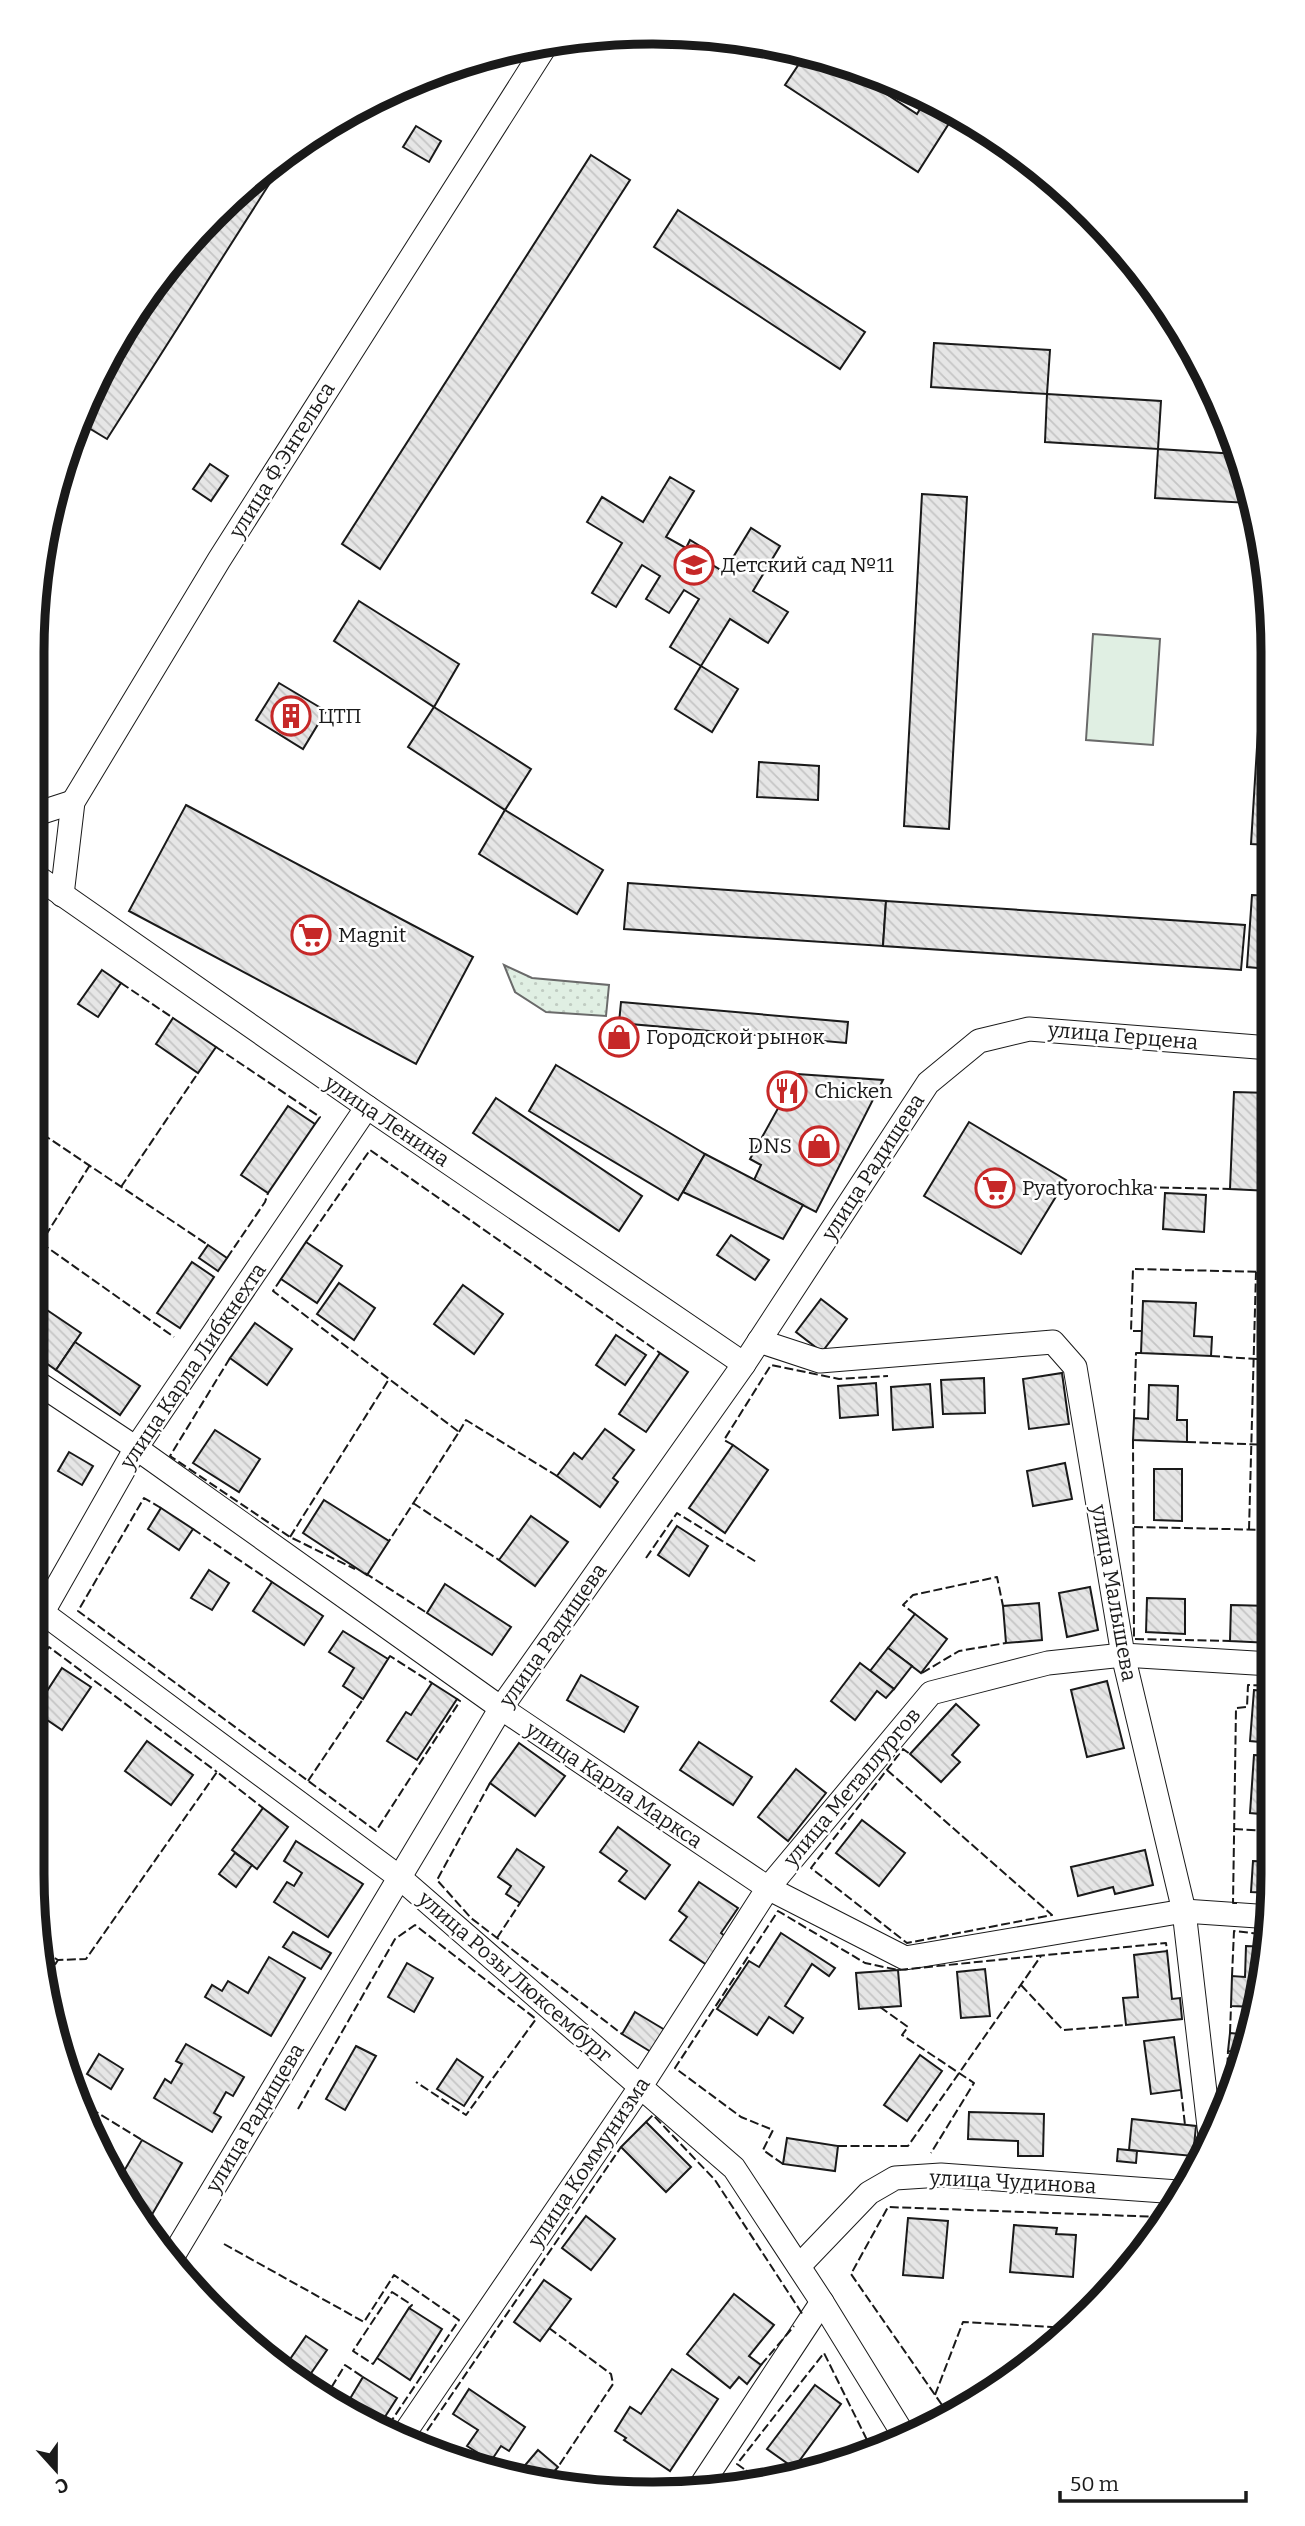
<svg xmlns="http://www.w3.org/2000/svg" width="1305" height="2526" font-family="Bitter,serif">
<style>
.grass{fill:url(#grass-dots);stroke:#6a6a6a;stroke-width:2}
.pitch{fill:#e0efe3;stroke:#6a6a6a;stroke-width:2}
.building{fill:url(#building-back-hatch);stroke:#1a1a1a;stroke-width:2}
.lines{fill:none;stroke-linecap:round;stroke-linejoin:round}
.street-casing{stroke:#1a1a1a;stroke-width:25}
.street{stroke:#fff;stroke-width:23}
.fence{stroke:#1a1a1a;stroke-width:2;stroke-dasharray:9 3.5;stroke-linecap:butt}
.labels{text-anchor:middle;stroke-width:5;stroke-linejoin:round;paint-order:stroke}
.street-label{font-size:21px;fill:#1a1a1a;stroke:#fff}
.poi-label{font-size:21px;fill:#1a1a1a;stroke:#fff;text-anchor:start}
.rim{fill:none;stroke:#1a1a1a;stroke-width:9}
</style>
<defs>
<pattern id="grass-dots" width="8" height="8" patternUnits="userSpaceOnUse" patternTransform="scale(1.75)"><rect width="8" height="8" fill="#e0efe3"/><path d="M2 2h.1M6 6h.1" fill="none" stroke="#c0ccc2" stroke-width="1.8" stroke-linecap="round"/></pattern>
<pattern id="building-back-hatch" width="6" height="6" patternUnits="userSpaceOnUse" patternTransform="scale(1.75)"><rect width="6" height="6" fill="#e6e6e6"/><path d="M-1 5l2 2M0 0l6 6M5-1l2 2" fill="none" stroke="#c5c5c5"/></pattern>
</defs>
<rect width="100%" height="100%" fill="#fff"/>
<polygon class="grass" points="504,965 532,978 609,985 606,1016 546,1012 515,992"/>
<polygon class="pitch" points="1093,634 1160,639 1153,745 1086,740"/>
<g class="building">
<polygon points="807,52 855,69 853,72 917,114 928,96 955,114 918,172 785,85"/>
<polygon points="416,126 441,141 429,162 403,147"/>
<polygon points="289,153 107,439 79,422 96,377 160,274 243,185"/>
<polygon points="591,155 630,180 380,569 342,544"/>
<polygon points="678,210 865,332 840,369 654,247"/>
<polygon points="934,343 1050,350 1047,394 931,387"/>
<polygon points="1047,394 1161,401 1158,449 1045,442"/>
<polygon points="1158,449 1237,454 1250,503 1155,498"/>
<polygon points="210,464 228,476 211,501 193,489"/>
<polygon points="670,477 694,491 666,537 686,548 690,540 708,551 703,559 724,572 751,528 780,546 753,591 788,612 768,643 730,619 701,666 670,647 699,599 684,590 669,613 646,599 660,576 642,565 616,607 592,593 622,543 587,522 602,497 643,522"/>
<polygon points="922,494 967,497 949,829 904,826"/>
<polygon points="1268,570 1268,571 1269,845 1251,844"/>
<polygon points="359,601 459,664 434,707 334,641"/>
<polygon points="701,666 738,689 712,732 675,709"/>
<polygon points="279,683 326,711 303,749 256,720"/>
<polygon points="434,707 531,769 505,810 408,747"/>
<polygon points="759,762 819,766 818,800 757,797"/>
<polygon points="186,805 473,957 416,1064 129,911"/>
<polygon points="505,810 603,870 577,914 479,854"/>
<polygon points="628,883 886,901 883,946 624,929"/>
<polygon points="1252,895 1269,896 1269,969 1247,967"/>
<polygon points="886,901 1245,925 1241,970 883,946"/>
<polygon points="102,970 121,983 98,1017 78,1004"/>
<polygon points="621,1002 848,1022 846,1043 619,1023"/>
<polygon points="173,1018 216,1047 198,1073 156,1044"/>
<polygon points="556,1065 705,1154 678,1200 529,1111"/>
<polygon points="797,1074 883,1080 816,1212 754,1180 761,1165 750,1159"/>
<polygon points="1234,1092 1270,1093 1270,1191 1230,1189"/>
<polygon points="496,1098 642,1196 619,1231 473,1133"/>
<polygon points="288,1106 315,1124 268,1193 241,1175"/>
<polygon points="969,1122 1066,1180 1021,1254 924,1196"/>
<polygon points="705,1154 803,1205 783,1239 683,1192"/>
<polygon points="1165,1193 1206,1195 1204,1232 1163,1229"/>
<polygon points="731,1235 769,1260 755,1280 717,1255"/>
<polygon points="306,1242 342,1266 317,1303 281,1279"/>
<polygon points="208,1245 227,1258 218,1271 199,1258"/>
<polygon points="192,1262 214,1277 180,1328 157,1313"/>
<polygon points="339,1283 375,1308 354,1340 317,1314"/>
<polygon points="463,1285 503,1314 474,1354 434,1324"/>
<polygon points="821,1299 847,1319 822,1352 796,1332"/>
<polygon points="1143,1301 1196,1303 1194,1336 1212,1337 1211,1356 1141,1353"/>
<polygon points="41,1306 81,1333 56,1370 32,1353 32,1319"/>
<polygon points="255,1323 292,1349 267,1385 230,1358"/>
<polygon points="616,1335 646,1355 625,1385 596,1365"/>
<polygon points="75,1342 140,1386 120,1415 56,1370"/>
<polygon points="660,1353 688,1372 646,1432 619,1414"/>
<polygon points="1062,1373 1069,1424 1029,1429 1023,1379"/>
<polygon points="984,1378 985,1413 943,1414 941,1380"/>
<polygon points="876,1383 878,1415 840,1418 838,1386"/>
<polygon points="930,1384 933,1427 893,1430 891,1387"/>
<polygon points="1149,1385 1178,1386 1177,1420 1187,1420 1187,1442 1133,1440 1134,1418 1148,1419"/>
<polygon points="32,1412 43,1419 32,1437"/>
<polygon points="605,1429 634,1450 613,1478 618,1482 600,1507 557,1476 574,1453 582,1459"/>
<polygon points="215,1430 260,1459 239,1492 193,1463"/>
<polygon points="733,1445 768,1470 725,1533 689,1508"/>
<polygon points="69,1452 93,1466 82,1485 58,1471"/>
<polygon points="1065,1463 1072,1499 1033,1506 1027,1471"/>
<polygon points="1154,1469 1182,1469 1182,1521 1154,1520"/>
<polygon points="324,1500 389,1541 367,1575 303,1533"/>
<polygon points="161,1508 193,1529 179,1550 148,1529"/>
<polygon points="531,1516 568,1542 535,1586 499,1560"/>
<polygon points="677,1526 708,1546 689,1576 658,1555"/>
<polygon points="209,1570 229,1583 212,1610 191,1598"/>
<polygon points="272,1582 323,1616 304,1645 253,1611"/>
<polygon points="445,1584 511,1627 492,1655 427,1613"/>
<polygon points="1090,1587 1098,1630 1067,1637 1059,1593"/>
<polygon points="1147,1598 1185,1599 1185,1634 1146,1632"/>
<polygon points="1039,1603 1042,1640 1006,1643 1003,1606"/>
<polygon points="1231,1605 1271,1606 1271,1643 1230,1641"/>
<polygon points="915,1614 947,1639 921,1673 888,1648"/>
<polygon points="343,1631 388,1659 363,1699 343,1686 354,1668 329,1652"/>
<polygon points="888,1648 912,1666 894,1689 870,1671"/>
<polygon points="860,1663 894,1689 886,1698 877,1691 855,1720 831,1701"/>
<polygon points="62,1668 91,1687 62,1730 34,1711"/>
<polygon points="581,1675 638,1707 624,1732 567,1700"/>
<polygon points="1107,1681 1124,1748 1087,1757 1071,1690"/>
<polygon points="432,1683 457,1699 417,1760 387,1741 406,1712 411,1715"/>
<polygon points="1254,1690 1272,1692 1272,1743 1250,1741"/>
<polygon points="956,1704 979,1725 952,1755 960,1762 941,1782 910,1754"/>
<polygon points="147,1741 193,1775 171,1805 125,1771"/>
<polygon points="699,1742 752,1777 733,1805 680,1770"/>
<polygon points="519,1743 565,1776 535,1816 490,1783"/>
<polygon points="1254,1755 1272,1756 1272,1815 1250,1813"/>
<polygon points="796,1769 826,1793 788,1841 758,1817"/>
<polygon points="263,1808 288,1827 257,1869 232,1850"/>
<polygon points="862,1820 905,1853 879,1886 836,1853"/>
<polygon points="618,1827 670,1865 645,1899 619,1881 627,1871 600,1852"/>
<polygon points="296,1841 363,1884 328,1937 274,1902 287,1882 294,1886 302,1873 284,1861"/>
<polygon points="517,1849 544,1867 520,1903 506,1894 511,1886 498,1877"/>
<polygon points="1145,1850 1153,1885 1115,1894 1113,1887 1078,1896 1071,1867"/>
<polygon points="235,1853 252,1865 236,1887 219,1874"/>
<polygon points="1253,1861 1272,1862 1272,1893 1251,1892"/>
<polygon points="699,1882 738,1908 721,1933 726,1937 707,1965 670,1940 687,1917 679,1911"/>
<polygon points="293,1932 331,1953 321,1969 283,1947"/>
<polygon points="781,1933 835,1968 829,1976 812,1964 785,2006 803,2018 793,2033 769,2017 757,2035 717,2009 749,1961 759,1967"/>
<polygon points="1246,1946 1267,1947 1257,2007 1231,2006 1232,1976 1245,1977"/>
<polygon points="1167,1951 1172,1999 1180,1998 1182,2019 1126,2025 1123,1998 1138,1997 1134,1955"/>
<polygon points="269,1957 305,1978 271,2036 205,1997 212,1985 222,1991 228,1981 248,1993"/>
<polygon points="407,1963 433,1978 414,2012 388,1997"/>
<polygon points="985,1969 990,2016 961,2018 957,1972"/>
<polygon points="898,1970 901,2006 859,2009 856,1973"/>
<polygon points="635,2012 665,2030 651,2052 622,2034"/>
<polygon points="1230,2033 1252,2035 1245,2053 1228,2051"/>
<polygon points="1174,2037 1181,2090 1151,2094 1144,2041"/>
<polygon points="186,2044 244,2077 233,2096 226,2092 214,2113 221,2117 212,2132 154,2098 165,2079 171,2083 182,2064 176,2061"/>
<polygon points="356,2046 376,2056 345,2110 326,2099"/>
<polygon points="99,2054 123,2069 111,2089 87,2074"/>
<polygon points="920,2055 942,2071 907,2121 884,2105"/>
<polygon points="457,2059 483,2077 464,2106 437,2089"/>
<polygon points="969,2112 1044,2114 1043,2156 1018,2156 1018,2141 968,2139"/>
<polygon points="1132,2119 1196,2126 1193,2156 1129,2150"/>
<polygon points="646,2122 691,2167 666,2192 621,2147"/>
<polygon points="787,2138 838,2146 835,2171 783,2164"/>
<polygon points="142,2140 182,2163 150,2218 139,2212 120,2178"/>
<polygon points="1118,2149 1137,2151 1136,2163 1117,2161"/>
<polygon points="586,2216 615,2239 591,2270 562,2248"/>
<polygon points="908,2218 948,2221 943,2278 903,2275"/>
<polygon points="1014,2225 1057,2228 1056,2234 1076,2235 1073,2277 1010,2272"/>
<polygon points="544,2280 571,2299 540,2341 514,2322"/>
<polygon points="734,2294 774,2325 749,2356 761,2365 747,2384 739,2377 730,2388 687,2354"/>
<polygon points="409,2308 442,2329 410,2380 377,2358"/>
<polygon points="306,2336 327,2350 307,2379 286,2365"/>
<polygon points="672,2369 718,2399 670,2471 624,2440 626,2438 615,2431 630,2407 641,2414"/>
<polygon points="363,2377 397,2398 381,2423 345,2407"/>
<polygon points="815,2385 841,2404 794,2468 767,2449"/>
<polygon points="469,2389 525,2427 509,2451 501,2446 491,2461 467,2446 478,2430 453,2414"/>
<polygon points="538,2450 558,2467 545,2482 515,2477"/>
<polygon points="747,2471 761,2481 735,2489"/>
</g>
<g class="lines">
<g class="street-casing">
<g id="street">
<polyline points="33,815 73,802"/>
<polyline points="33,874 367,1107 744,1364"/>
<polyline points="62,895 73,802 219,560 548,42"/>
<polyline points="759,1341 820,1361 1053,1342 1075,1367 1123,1655 1184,1911 1211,2144"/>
<polyline points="32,1379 136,1448 501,1708 768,1888 905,1958 1184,1911 1272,1917"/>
<polyline points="32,1607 43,1613 399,1877 734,2168 822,2302 905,2437"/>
<polyline points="32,1631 136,1448 367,1107"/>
<polyline points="170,2261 501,1708 744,1364 928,1083 979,1041 1029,1029 1270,1048"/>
<polyline points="799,2266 869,2193 895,2178 941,2175 1178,2192"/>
<polyline points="404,2434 641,2086 768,1888 931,1693 1048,1663 1123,1655 1271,1664"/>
<polyline points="698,2490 822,2302"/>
</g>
</g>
<use href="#street" class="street"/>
<g class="fence">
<polyline points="121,983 173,1018"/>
<polyline points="216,1047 320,1117 315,1124"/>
<polyline points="32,1127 208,1245"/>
<polyline points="121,1187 198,1073"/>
<polyline points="1135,1187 1230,1189"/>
<polyline points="306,1242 370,1150 660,1353"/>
<polyline points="41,1243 174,1337"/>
<polyline points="32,1257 90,1165"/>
<polyline points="227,1258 265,1202 268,1193"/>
<polyline points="281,1279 273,1291 459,1432 389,1541"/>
<polyline points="1142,1331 1131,1331 1133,1269 1270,1272"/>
<polyline points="1211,1356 1271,1360"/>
<polyline points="230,1358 170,1456 290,1537 355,1569"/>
<polyline points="1134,1418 1136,1353 1141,1353"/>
<polyline points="459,1432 466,1420 557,1476"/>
<polyline points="1133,1440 1134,1639 1230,1641"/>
<polyline points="1187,1442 1271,1445"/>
<polyline points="733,1445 724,1440 771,1365 839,1379 888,1376"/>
<polyline points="413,1503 499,1560"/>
<polyline points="161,1508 144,1498 78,1611 376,1831 460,1701 457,1699"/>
<polyline points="1134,1527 1271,1530"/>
<polyline points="193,1529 272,1582"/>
<polyline points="1249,1530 1256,1272"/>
<polyline points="290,1537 389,1379"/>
<polyline points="646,1558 677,1513 758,1563"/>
<polyline points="365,1573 427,1613"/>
<polyline points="915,1614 903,1605 913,1595 997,1577 1003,1606"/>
<polyline points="388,1659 390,1656 432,1683"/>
<polyline points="32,1673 49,1647 217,1772"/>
<polyline points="922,1673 959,1651 1006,1643"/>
<polyline points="887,1770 1052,1915 907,1943 811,1868 903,1749 910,1754"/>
<polyline points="308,1781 363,1699"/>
<polyline points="490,1783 437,1880 471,1918 622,2034"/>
<polyline points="1234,1829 1272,1831"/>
<polyline points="1237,1903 1233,1903 1236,1708 1247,1707 1248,1685 1272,1686"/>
<polyline points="497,1938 520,1903"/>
<polyline points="44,1952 58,1960 86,1959 217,1772 263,1808"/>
<polyline points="48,1975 58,1960"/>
<polyline points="1232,1976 1234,1931 1269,1935"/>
<polyline points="1021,1985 1063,2030 1126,2025"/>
<polyline points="880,2007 908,2027 902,2035 974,2083 931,2153"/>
<polyline points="1230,2033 1231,2006"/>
<polyline points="1181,2090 1185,2125"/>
<polyline points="80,2102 142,2140"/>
<polyline points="1226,2104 1228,2051"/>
<polyline points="298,2109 395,1939 415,1925 536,2019 466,2115 416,2082"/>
<polyline points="646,2122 653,2115 715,2180 803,2315"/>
<polyline points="838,2146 908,2146 1041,1956"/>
<polyline points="783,2164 763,2150 773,2130 741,2117 675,2068 778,1911 865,1963 898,1970 1166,1943 1167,1951"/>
<polyline points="224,2244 364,2322 394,2275 459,2320 388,2426"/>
<polyline points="1084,2318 1083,2304 1098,2303"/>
<polyline points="549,2328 611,2374 613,2384 558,2467"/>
<polyline points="377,2358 373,2364 353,2351 392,2292 412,2305 409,2308"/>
<polyline points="761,2365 794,2326"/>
<polyline points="935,2395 963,2322 1070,2328"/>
<polyline points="325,2398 345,2365 363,2377"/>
<polyline points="949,2415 851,2274 888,2207 1160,2217"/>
<polyline points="420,2441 621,2147"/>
<polyline points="729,2489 744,2469 737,2464 824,2353 871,2448"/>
</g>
</g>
<defs>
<g id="school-ring" transform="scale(2.0125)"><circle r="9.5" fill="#fff" stroke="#c62828" stroke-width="1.5"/><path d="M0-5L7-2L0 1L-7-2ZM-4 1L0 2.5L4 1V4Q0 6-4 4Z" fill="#c62828"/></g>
<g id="building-ring" transform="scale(2.0125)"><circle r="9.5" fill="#fff" stroke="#c62828" stroke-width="1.5"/><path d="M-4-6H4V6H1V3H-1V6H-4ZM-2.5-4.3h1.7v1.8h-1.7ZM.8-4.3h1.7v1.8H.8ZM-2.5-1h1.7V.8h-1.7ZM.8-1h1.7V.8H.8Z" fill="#c62828"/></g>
<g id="supermarket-ring" transform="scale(2.0125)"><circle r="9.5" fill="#fff" stroke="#c62828" stroke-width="1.5"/><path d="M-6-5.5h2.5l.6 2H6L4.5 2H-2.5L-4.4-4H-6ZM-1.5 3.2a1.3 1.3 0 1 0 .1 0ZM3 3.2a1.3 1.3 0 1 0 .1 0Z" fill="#c62828"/></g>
<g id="shop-ring" transform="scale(2.0125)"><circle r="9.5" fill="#fff" stroke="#c62828" stroke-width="1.5"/><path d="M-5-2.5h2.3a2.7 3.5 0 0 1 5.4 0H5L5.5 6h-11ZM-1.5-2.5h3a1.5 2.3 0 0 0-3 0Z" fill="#c62828"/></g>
<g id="restaurant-ring" transform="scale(2.0125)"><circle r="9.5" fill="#fff" stroke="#c62828" stroke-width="1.5"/><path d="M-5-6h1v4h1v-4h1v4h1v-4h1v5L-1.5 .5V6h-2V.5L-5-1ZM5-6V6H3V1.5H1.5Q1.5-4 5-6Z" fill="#c62828"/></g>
</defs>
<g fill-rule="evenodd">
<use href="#school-ring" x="694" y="565"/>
<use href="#building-ring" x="291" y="716"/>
<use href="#supermarket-ring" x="311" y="935"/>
<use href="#shop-ring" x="619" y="1037"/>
<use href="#restaurant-ring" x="787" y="1091"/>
<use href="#shop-ring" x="819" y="1146"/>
<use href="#supermarket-ring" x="995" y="1188"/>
</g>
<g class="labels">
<g class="street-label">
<text transform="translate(282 460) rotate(-58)" y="7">улица Ф.Энгельса</text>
<text transform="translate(1123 1036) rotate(5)" y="7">улица Герцена</text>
<text transform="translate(387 1121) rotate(34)" y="7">улица Ленина</text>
<text transform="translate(873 1167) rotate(-57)" y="7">улица Радищева</text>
<text transform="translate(193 1366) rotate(-56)" y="7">улица Карла Либкнехта</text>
<text transform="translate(1114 1593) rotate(80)" y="7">улица Малышева</text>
<text transform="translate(553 1635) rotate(-55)" y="7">улица Радищева</text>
<text transform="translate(614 1785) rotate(34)" y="7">улица Карла Маркса</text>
<text transform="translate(852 1787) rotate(-50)" y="7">улица Металлургов</text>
<text transform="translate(515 1977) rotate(41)" y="7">улица Розы Люксембург</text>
<text transform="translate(255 2118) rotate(-59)" y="7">улица Радищева</text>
<text transform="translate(589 2162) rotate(-56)" y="7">улица Коммунизма</text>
<text transform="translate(1013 2182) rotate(3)" y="7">улица Чудинова</text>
</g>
<g class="poi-label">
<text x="721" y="572">Детский сад №11</text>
<text x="318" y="723">ЦТП</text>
<text x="338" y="942">Magnit</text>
<text x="646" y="1044">Городской рынок</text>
<text x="814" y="1098">Chicken</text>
<text x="792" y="1153" text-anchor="end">DNS</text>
<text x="1022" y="1195">Pyatyorochka</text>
</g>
</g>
<path d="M0 0H1305V2526H0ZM652 44H653A608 608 0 0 1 1261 652V1874A608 608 0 0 1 653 2482H652A608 608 0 0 1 44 1874V652A608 608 0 0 1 652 44Z" fill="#fff" fill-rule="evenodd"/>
<path class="rim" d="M652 44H653A608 608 0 0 1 1261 652V1874A608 608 0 0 1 653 2482H652A608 608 0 0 1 44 1874V652A608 608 0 0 1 652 44Z"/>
<g transform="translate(56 2470) rotate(159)" stroke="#ffffff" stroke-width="5" paint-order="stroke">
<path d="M0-5L12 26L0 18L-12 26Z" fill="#1a1a1a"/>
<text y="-10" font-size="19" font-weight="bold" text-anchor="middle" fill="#1a1a1a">С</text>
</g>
<path d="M1060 2491v10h186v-10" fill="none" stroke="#1a1a1a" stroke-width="3.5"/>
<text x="1070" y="2491" font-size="21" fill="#1a1a1a" stroke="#ffffff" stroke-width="5" paint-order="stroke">50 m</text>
</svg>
